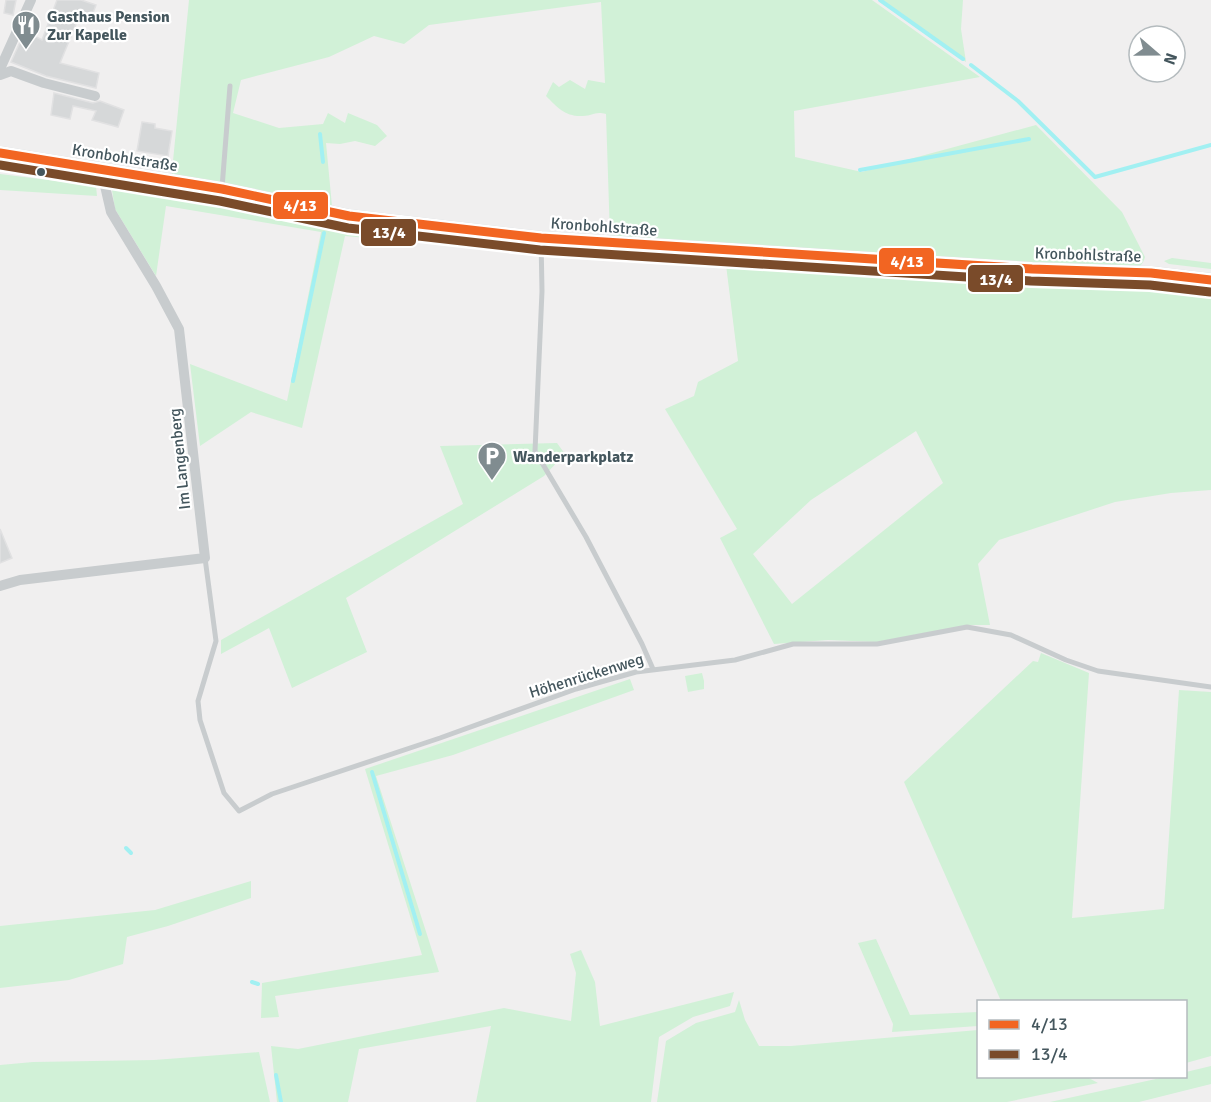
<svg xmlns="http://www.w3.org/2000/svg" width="1211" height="1102" font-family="Signika,sans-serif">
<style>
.green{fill:#d1f1d7;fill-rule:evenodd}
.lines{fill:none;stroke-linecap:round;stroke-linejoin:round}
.stream{stroke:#a2f0f2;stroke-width:4}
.building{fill:#d6d8d9;stroke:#e1e1e2;stroke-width:1.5}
.lane{stroke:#c8ccce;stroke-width:5}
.street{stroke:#c8ccce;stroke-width:10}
.secondary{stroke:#c8cdd0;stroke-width:14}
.bus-1-casing{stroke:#fff;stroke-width:14}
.bus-2-casing{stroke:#fff;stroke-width:14}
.bus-1{stroke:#f26522;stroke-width:9}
.bus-2{stroke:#7a4b2a;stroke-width:9}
.bus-dot{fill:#44565d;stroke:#fff;stroke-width:2}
.labels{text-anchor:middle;stroke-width:4.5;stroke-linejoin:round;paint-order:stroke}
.poi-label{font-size:16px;font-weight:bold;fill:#44565d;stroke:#fff;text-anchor:start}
.street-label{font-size:16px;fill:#44565d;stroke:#fff}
.line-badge{stroke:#fff;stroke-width:2}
.badge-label{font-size:16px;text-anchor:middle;font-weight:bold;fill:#fff}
</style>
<rect width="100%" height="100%" fill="#f0efef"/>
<g class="green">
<path d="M 189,0 L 872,0 L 980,77 L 794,111 L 795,157 L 862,172 L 1036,125 L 1122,212 L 1145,257 C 1143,264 1140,268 1132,269 L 610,237 L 606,114 C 594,111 593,116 583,116 C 565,117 557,107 546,96 L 553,82 L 559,87 L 570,80 L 585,89 L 588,80 L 605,83 L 601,2 L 429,25 L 404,44 L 374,36 L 329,57 L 241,80 L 233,113 L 279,128 L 323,124 L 328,113 L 345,123 L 348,113 L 377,125 L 387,136 L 375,146 L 355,141 L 340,144 L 326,143 L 332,206 L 171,181 Z"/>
<polygon points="879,0 963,0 961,29 966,62"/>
<polygon points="0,174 96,186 97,196 0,190"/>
<polygon points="111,184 324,217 537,243 537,253 345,236 302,428 251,412 200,446 190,364 287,401 321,232 166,206 156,276 115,209"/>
<path d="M 725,257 C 887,265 1050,270 1211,293 L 1211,490 L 1171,493 L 1115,502 L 999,540 L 978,564 L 990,625 L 967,625 L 877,642 L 828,640 L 774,644 L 720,538 L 737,529 L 665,409 L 694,396 L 698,382 L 738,361 ZM 916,431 L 943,483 L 792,604 L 753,554 L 811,500 Z"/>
<polygon points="1172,258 1211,263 1211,269 1169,264 1164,261"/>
<polygon points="557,443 565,454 544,476 346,598 367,652 292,688 269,628 221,654 221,640 463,504 440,446"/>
<polygon points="1041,653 1089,673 1072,918 1164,909 1179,690 1211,692 1211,1056 1186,1063 1186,1002 1001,1001 904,782 1033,661 1038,662"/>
<polygon points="702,673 704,681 704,689 688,692 685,676"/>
<polygon points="630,679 634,690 453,755 376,776 439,972 275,996 279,1017 261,1018 262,983 422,955 365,769"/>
<polygon points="251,881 251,898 168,926 127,937 123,964 69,980 0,988 0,926 155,910"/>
<polygon points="876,939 910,1015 978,1012 978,1026 892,1032 893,1024 858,943"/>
<polygon points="581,950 595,982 600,1026 734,992 730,1006 693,1017 659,1037 651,1102 476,1102 491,1026 359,1049 348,1102 277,1102 271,1046 298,1049 504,1008 571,1021 576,973 570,954"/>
<polygon points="739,1000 745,1020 759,1046 791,1046 978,1030 978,1076 1085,1076 1098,1083 1007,1102 657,1102 666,1041 696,1023 735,1012"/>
<polygon points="259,1052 270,1102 0,1102 0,1065 33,1062 154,1060"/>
<polygon points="1211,1066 1211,1084 1139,1102 1050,1102 1165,1077 1186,1076 1186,1072"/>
</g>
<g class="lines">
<g class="stream">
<polyline points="880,0 963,59"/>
<polyline points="971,65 1018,101 1095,177 1211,145"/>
<polyline points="320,134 323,162"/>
<polyline points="860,170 1029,139"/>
<polyline points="293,381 324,233"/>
<polyline points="372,772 420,934"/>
<polyline points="126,848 131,853"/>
<polyline points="252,982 258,984"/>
<polyline points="276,1075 281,1102"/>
</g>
</g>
<g class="building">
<polygon points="6,0 16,0 13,15 4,13"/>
<polygon points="57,0 81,0 96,5 90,21 79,17 60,63 99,73 96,88 46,76 11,62 25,31 42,40"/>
<polygon points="54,93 93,103 100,101 124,110 118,127 92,120 96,111 73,106 70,119 51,115"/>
<polygon points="142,122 155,124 155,128 172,131 168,156 137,151"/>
<polygon points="0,529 12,558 0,563"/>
</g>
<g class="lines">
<g class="lane">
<polyline points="222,188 230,86"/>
<polyline points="541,239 542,291 535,451 586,537 642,644 653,669"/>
<polyline points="205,558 216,641 198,701 200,720 224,793 239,811 272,794 440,738 576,689 636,672 735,660 793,644 877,644 967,627 1011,635 1066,660 1098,671 1211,687"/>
</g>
<g class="street">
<polyline points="0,69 31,0"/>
<polyline points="0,75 11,71 44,83 95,96"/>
<polyline points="0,586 20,580 205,558 179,329 156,286 111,212 105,186 105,170"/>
</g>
<polyline class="secondary" points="0,153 222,189 349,216 541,238 1032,269 1151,273 1211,280"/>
<g class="bus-1-casing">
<polyline id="bus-1" points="0,153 222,189 349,216 541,238 1032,269 1151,273 1211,280"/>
</g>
<g class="bus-2-casing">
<polyline id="bus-2" points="0,165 220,201 348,228 540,250 1031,281 1150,285 1210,292"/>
</g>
<use href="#bus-1" class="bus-1"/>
<use href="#bus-2" class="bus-2"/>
</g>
<defs>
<g id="restaurant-pin" transform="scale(1.5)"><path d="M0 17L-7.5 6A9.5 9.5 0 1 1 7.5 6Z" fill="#808c90" stroke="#fff"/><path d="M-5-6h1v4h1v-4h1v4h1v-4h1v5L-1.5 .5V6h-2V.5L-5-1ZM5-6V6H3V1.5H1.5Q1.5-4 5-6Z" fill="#fff"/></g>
<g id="parking-pin" transform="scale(1.5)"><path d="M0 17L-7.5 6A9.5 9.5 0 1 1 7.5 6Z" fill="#808c90" stroke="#fff"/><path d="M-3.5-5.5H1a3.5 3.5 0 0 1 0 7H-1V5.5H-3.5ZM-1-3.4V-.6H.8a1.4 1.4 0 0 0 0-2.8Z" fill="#fff"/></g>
</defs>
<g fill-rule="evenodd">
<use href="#restaurant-pin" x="26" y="25"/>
<use href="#parking-pin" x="492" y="456"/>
</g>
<circle class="bus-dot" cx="41" cy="172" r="5"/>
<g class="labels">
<g class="poi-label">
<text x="47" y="22">Gasthaus Pension<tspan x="47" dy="18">Zur Kapelle</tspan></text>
<text x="513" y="462">Wanderparkplatz</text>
</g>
<g class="street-label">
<text transform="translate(125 157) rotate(9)" y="6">Kronbohlstraße</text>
<text transform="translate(604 226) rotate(4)" y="6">Kronbohlstraße</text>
<text transform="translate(1088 254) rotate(2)" y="6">Kronbohlstraße</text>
<text transform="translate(179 459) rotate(-96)" y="6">Im Langenberg</text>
<text transform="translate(586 675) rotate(-17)" y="6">Höhenrückenweg</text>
</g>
</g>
<g class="line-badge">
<rect x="272" y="191" width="57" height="29" rx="6" fill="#f26522"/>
<rect x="360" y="218" width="57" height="29" rx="6" fill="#7a4b2a"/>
<rect x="878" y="247" width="57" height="28" rx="6" fill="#f26522"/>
<rect x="967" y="264" width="57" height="29" rx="6" fill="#7a4b2a"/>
</g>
<g class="badge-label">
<text x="300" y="211">4/13</text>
<text x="389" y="238">13/4</text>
<text x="907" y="267">4/13</text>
<text x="996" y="285">13/4</text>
</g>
<rect x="977" y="1000" width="210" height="78" fill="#ffffff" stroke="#b4bbbe" stroke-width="1.5"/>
<rect x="989" y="1020" width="30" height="9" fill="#f26522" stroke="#b4bbbe" stroke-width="1.5"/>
<text x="1031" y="1030" font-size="18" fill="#44565d">4/13</text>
<rect x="989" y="1050" width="30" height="9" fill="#7a4b2a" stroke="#b4bbbe" stroke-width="1.5"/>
<text x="1031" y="1060" font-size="18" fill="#44565d">13/4</text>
<g transform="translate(1157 54) rotate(110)"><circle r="28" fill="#ffffff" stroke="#b4bbbe" stroke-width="1.5"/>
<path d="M0-4.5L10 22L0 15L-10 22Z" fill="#808c90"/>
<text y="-9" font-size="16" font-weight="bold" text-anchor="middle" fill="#44565d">N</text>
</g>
</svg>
